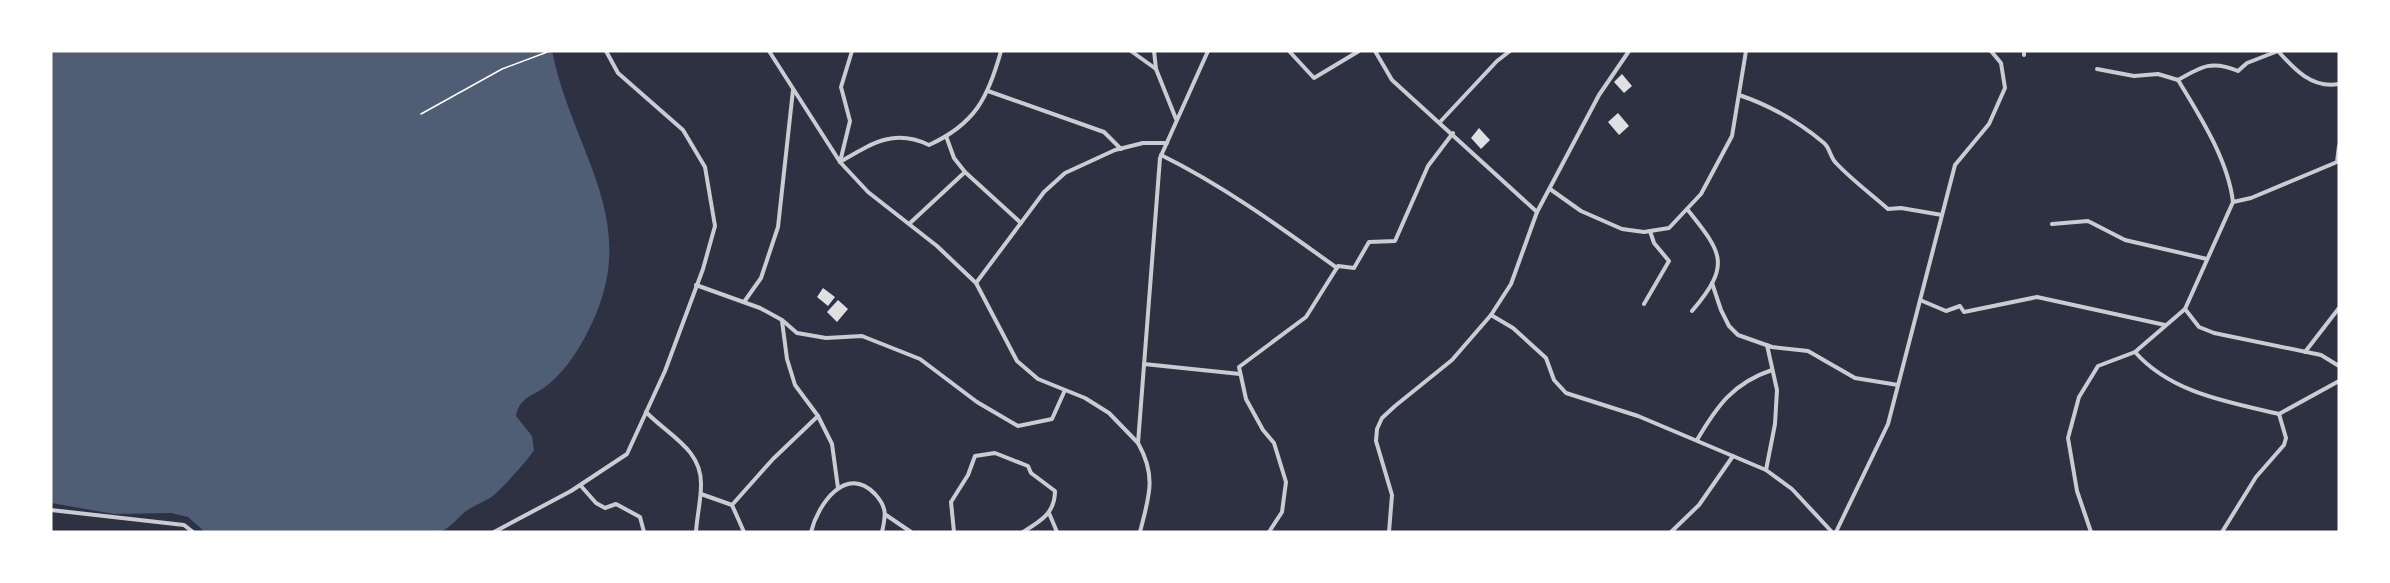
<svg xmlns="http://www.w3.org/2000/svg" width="2390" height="583" font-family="'Open Sans',sans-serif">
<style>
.water{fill:#4f5d75}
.building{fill:#e0e0e3}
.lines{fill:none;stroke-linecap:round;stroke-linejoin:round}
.path{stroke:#fff;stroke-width:1.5}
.minor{stroke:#caccd0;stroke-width:4}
</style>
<rect width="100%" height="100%" fill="#2d3142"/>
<path class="water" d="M 51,51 L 552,51 C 574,158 647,224 585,337 C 576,354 565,370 550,383 C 536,396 520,395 516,416 L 532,436 L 534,450 C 529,459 499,492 490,498 C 483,502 476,505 469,509 C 458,516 453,527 440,532 L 205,532 L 188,517 L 171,513 L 114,514 L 51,503 Z"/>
<g class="building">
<polygon points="1622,74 1632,86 1624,93 1614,82"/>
<polygon points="1618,113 1629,126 1619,135 1608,122"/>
<polygon points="1479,128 1490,140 1481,149 1471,138"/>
<polygon points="823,288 835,297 828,306 817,297"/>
<polygon points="838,300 848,309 837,322 827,312"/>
</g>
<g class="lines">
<polyline class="path" points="421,114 502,69 550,51"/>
<g class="minor">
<polyline points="769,51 840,162 868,192 937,246 976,283 1017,361 1038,379 1085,398 1109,413 1138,443"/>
<polyline points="1131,51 1156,69"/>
<polyline points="1154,51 1156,69 1176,119"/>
<polyline points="1289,51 1314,78 1359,51"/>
<polyline points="1375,51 1392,80 1537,212"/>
<polyline points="2024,51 2024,55"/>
<path d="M 2278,51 C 2294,69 2312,89 2339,84"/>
<path d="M 2097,69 L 2134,76 L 2158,74 L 2178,80 C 2202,66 2212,60 2238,71 L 2247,63 L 2278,51"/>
<path d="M 2178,80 C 2200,116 2228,160 2233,202 L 2185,309"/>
<polyline points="988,91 1104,132 1121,149"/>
<path d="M 1739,95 C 1769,105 1800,123 1824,143 C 1830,148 1830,157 1836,163 C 1852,180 1871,194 1888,209 L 1901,208 L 1942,215"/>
<polyline points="1440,122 1497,61 1510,51"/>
<polyline points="946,136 954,158 965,172 1021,223"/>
<path d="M 1161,155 C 1224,186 1280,227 1337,268"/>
<path d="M 840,162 C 871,144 893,128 929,145 C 975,124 988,98 1001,51"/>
<polyline points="840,162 850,121 841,87 852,51"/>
<polyline points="1550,189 1581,211 1622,229 1644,232 1669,228 1701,194 1732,136 1746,51"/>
<polyline points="2233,202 2251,198 2337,162 2339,146"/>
<path d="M 1687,209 C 1722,253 1732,264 1692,311"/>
<polyline points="909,224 965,172"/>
<polyline points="2052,224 2088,221 2125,240 2207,259"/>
<polyline points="976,283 1044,192 1065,173 1115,150 1143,143 1167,143"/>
<polyline points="1712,283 1721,310 1729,326 1738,335 1772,347 1808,351 1855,378 1898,385"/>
<polyline points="696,285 760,308 782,320 797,333 826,338 862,336 920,359 977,402 1018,426 1052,419 1065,390"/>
<polyline points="1920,300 1946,311 1960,306 1964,312 2037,297 2165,325"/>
<polyline points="744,302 761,278 778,227 793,90"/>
<polyline points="1644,304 1669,261 1654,243 1650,231"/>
<polyline points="1491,315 1513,328 1546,358 1554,380 1566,393 1638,416 1766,470 1792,489 1832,532"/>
<path d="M 2135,352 C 2171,393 2228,402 2279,414 L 2339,381"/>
<polyline points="2305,352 2339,308"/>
<polyline points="1144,364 1240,374"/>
<path d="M 646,412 C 668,435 702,449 701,485 C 701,500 697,516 696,532"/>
<polyline points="818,416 832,444 838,488"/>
<path d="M 1697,440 C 1717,406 1733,383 1772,370"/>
<polyline points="1766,470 1775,424 1777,390 1767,345"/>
<polyline points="581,486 596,503 605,508 616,504 640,517 644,532"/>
<polyline points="701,494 732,505"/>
<polyline points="51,510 184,525 193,532"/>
<polyline points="1049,513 1057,532"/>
<polyline points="886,515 911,532"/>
<polyline points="494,532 571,491 627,454 665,371 703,269 715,226 705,167 683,130 618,73 606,51"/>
<polyline points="744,532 732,505 773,459 818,416 795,385 787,359 782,321"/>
<path d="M 811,532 C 818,504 846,464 875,494 C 887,507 886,515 882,532"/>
<path d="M 954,532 L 951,502 L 968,475 L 975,456 L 995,453 L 1028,466 L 1031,473 L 1055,491 C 1055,513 1041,521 1023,532"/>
<path d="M 1140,532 C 1149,496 1157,477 1138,443 L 1160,158 L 1208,51"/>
<polyline points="1269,532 1282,512 1286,482 1274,443 1263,430 1246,399 1239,367 1306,317 1338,266 1354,268 1369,242 1395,241 1428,166 1453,133"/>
<polyline points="1389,532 1392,495 1376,441 1377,429 1382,418 1395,406 1452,360 1491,315 1511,284 1537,212 1599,95 1629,51"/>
<polyline points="1671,532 1699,505 1733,456"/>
<polyline points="1836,532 1888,424 1955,165 1989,124 2005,88 2001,63 1991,51"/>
<polyline points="2091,532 2077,491 2068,438 2079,397 2098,366 2135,352 2185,309 2199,327 2214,333 2321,355 2339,366"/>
<polyline points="2222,532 2256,477 2284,445 2286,438 2279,414"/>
</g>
</g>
<rect width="2390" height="583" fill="none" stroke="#ffffff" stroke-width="105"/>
</svg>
